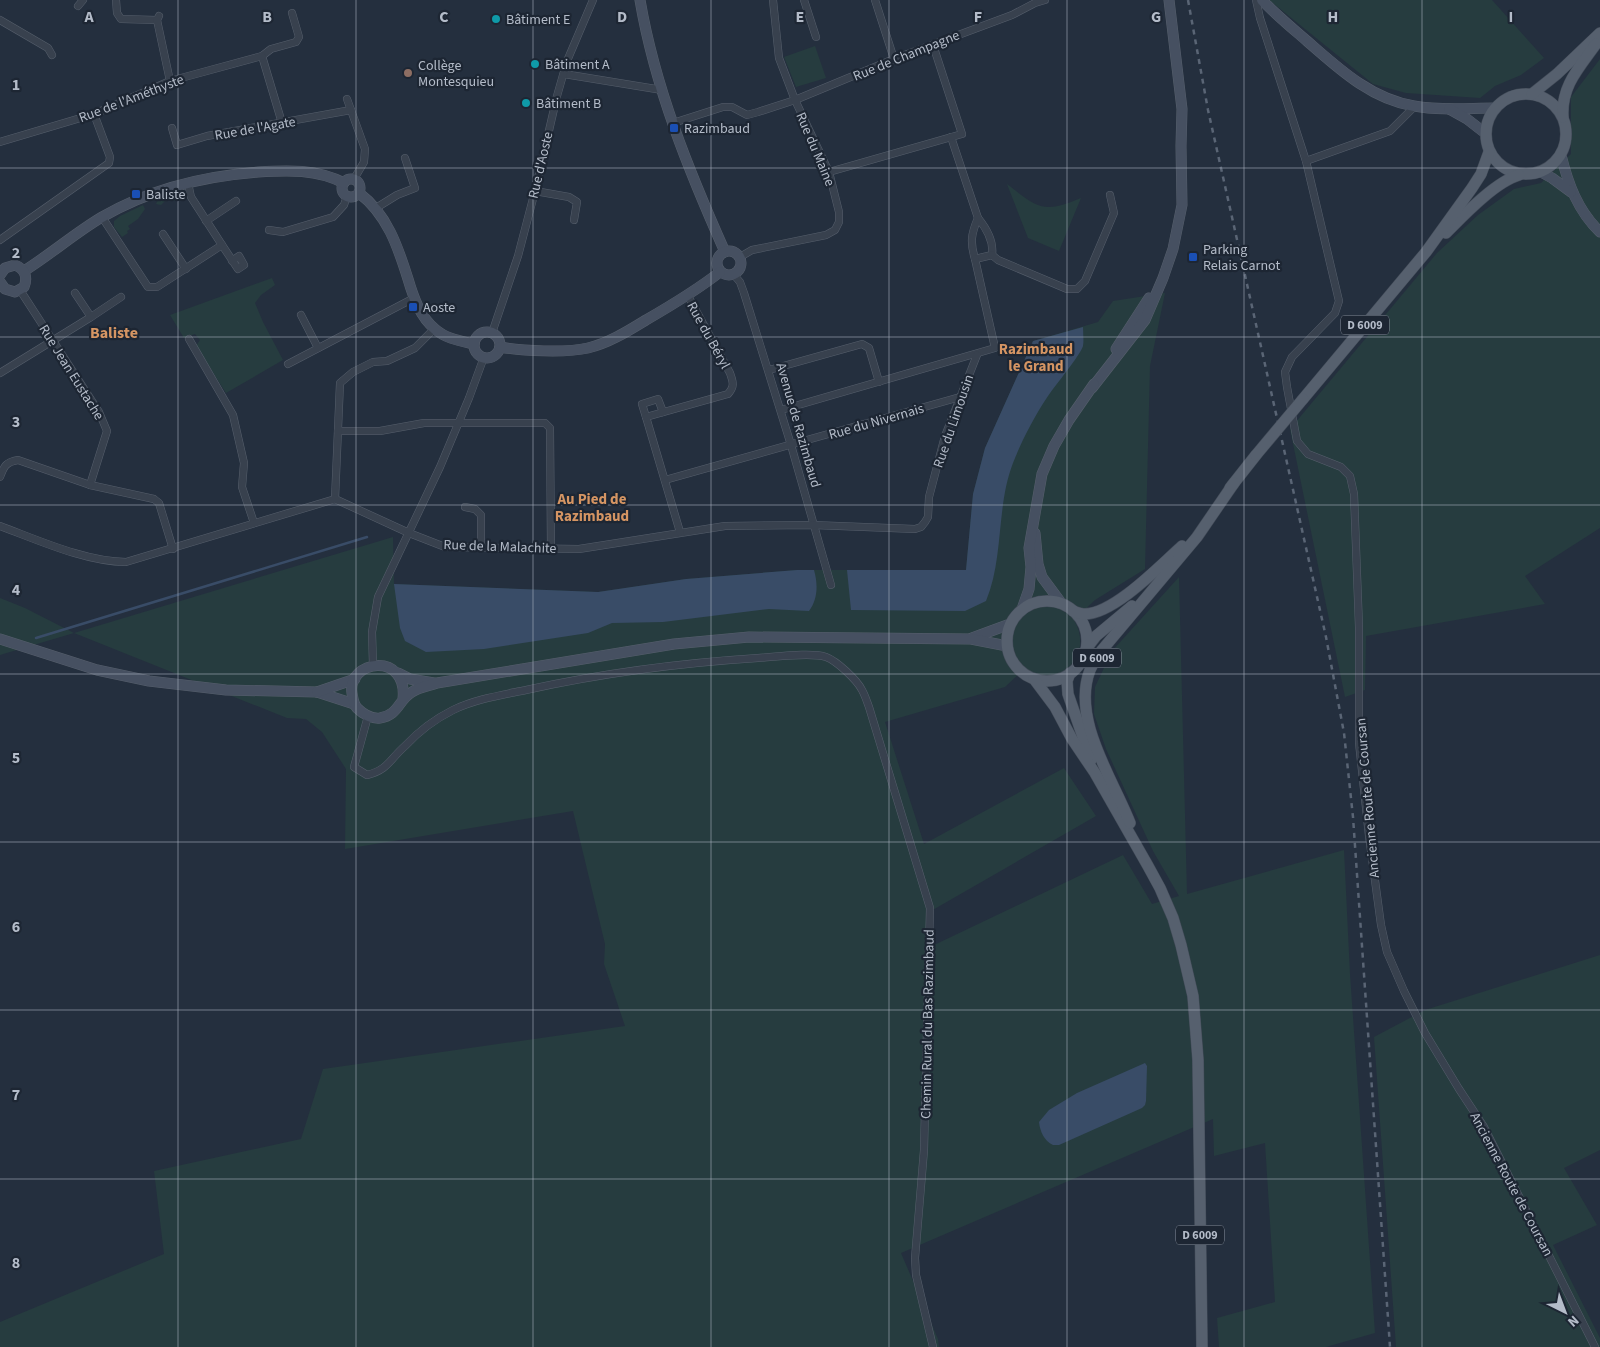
<svg xmlns="http://www.w3.org/2000/svg" width="1600" height="1347" font-family="'Source Sans 3',sans-serif">
<style>
.green{fill:#263c3f}
.water{fill:#394c67}
.lines{fill:none;stroke-linecap:round;stroke-linejoin:round}
.stream{stroke:#394c67;stroke-width:2.5}
.street-casing{stroke:#565f6c;stroke-width:8}
.secondary-casing{stroke:#565f6c;stroke-width:11}
.primary-casing{stroke:#414a57;stroke-width:12}
.street{stroke:#38414e;stroke-width:7}
.secondary{stroke:#465061;stroke-width:10}
.primary{stroke:#56606e;stroke-width:11}
.rail{stroke:#5a6575;stroke-width:2.5;stroke-dasharray:5 5;stroke-linecap:butt}
.primary-bridge-casing{stroke:#414a57;stroke-width:12;stroke-linecap:butt}
.primary-bridge{stroke:#56606e;stroke-width:11}
.grid{fill:none;stroke:#b4bcc9;stroke-width:1;stroke-opacity:0.55}
.culture-dot{fill:#0f9aa8;stroke:#1d2633;stroke-width:2}
.education-dot{fill:#8d6e63;stroke:#1d2633;stroke-width:2}
.transit-dot{fill:#1a4fb4;stroke:#1d2633;stroke-width:2}
.labels{text-anchor:middle;stroke-width:4.5;stroke-linejoin:round;paint-order:stroke}
.shield{fill:#1d2633;stroke:#878f9c;stroke-width:1}
.shield-label{font-size:12px;font-weight:bold;fill:#b4bcc9}
.poi-label{font-size:14px;fill:#b4bcc9;stroke:#1d2633;text-anchor:start}
.street-label{font-size:14px;fill:#b4bcc9;stroke:#1d2633}
.neighbourhood-label{font-size:15px;font-weight:bold;fill:#d59563;stroke:#1d2633}
.quarter-label{font-size:16px;font-weight:bold;fill:#d59563;stroke:#1d2633}
.grid-label{font-size:16px;text-anchor:middle;font-weight:bold;fill:#b4bcc9;stroke:#1d2633;stroke-width:4.5;stroke-linejoin:round;paint-order:stroke}
</style>
<rect width="100%" height="100%" fill="#242f3e"/>
<g class="green">
<polygon points="1269,0 1492,0 1544,58 1521,75 1495,86 1480,98 1406,93 1373,84"/>
<polygon points="815,46 826,78 796,87 784,57"/>
<polygon points="1600,59 1600,528 1525,576 1545,604 1366,636 1365,690 1345,697 1290,429 1437,253 1478,215 1514,189 1541,183 1571,154 1571,97"/>
<path d="M 1007,184 C 1038,208 1043,214 1081,198 L 1059,251 L 1028,238 Z"/>
<polygon points="180,193 185,197 178,201 177,199 174,201 172,198 165,201 161,205 156,204 158,200"/>
<polygon points="143,205 145,209 138,219 128,226 130,229 127,231 128,233 122,237 114,227 114,221 120,216"/>
<polygon points="272,278 275,285 261,295 255,303 263,322 283,360 226,393 196,346 200,340 195,334 184,338 170,315"/>
<path d="M 1165,293 L 1150,366 L 1145,569 L 1095,600 L 1074,620 C 1095,655 1059,692 1025,668 L 1005,687 L 885,722 L 924,844 L 1064,768 L 1096,816 L 931,911 L 932,946 L 1123,855 L 1152,904 L 1179,896 L 1153,851 L 1106,749 L 1094,714 L 1095,687 L 1112,651 L 1179,577 L 1187,894 L 1344,850 L 1350,974 L 1375,1333 L 1326,1347 L 1219,1347 L 1217,1318 L 1275,1302 L 1265,1143 L 1214,1156 L 1213,1119 L 901,1253 L 938,1339 L 939,1347 L 0,1347 L 0,1322 L 164,1254 L 154,1171 L 301,1139 L 323,1069 L 625,1026 L 604,964 L 605,944 L 573,811 L 345,849 L 346,769 L 322,732 L 306,719 L 287,718 L 74,633 L 0,655 L 0,598 L 25,608 L 74,633 L 393,537 L 394,584 L 598,592 L 686,579 L 797,570 L 966,570 L 973,494 L 985,448 L 1033,341 L 1098,322 L 1113,301 Z"/>
<polygon points="1600,955 1600,1150 1564,1168 1597,1225 1553,1245 1600,1338 1600,1347 1396,1347 1374,1037 1425,1010"/>
</g>
<g class="water">
<path d="M 1083,327 C 1083,333 1084,340 1083,346 C 1081,354 1055,386 1048,396 C 1034,417 1022,440 1013,463 C 996,507 1004,558 986,601 L 965,611 L 851,610 L 847,570 L 966,570 L 973,494 L 985,448 L 1033,341 Z"/>
<path d="M 797,570 L 814,570 C 818,584 818,599 809,611 L 769,609 L 663,622 L 612,623 L 588,633 L 484,649 L 426,652 L 405,641 L 400,628 L 394,584 L 598,592 L 686,579 Z"/>
<path d="M 1145,1063 L 1147,1066 L 1146,1101 L 1145,1105 L 1142,1108 L 1059,1145 L 1053,1145 C 1044,1141 1040,1131 1039,1122 L 1049,1110 L 1077,1093 Z"/>
</g>
<g class="lines">
<polyline class="stream" points="36,638 367,537"/>
<g class="street-casing">
<g id="street">
<polyline points="116,0 117,13 121,19 157,20"/>
<polyline points="804,0 816,37"/>
<polyline points="875,0 894,59"/>
<polyline points="1256,0 1260,18 1306,161 1339,301 1335,313 1292,357 1285,372 1287,387 1297,441 1308,454 1341,467 1350,476 1354,494 1359,627 1359,743 1369,836 1381,925 1387,952 1404,991 1425,1033 1459,1089 1484,1127 1595,1347"/>
<polyline points="78,6 83,0"/>
<polyline points="159,16 157,20 170,81"/>
<polyline points="0,20 48,48 52,55"/>
<polyline points="564,74 662,90"/>
<polyline points="347,99 365,149 364,162 354,179"/>
<polyline points="282,123 262,56 271,49 296,42 299,37 292,13"/>
<polyline points="673,123 723,107 732,107 747,115 758,112 795,100 894,59 1012,15 1035,3 1045,0"/>
<polyline points="172,128 177,145 207,136 351,110"/>
<polyline points="951,137 978,218"/>
<polyline points="0,142 94,114 170,81 262,56"/>
<polyline points="1306,161 1390,131 1415,106"/>
<polyline points="829,172 962,134 933,45"/>
<polyline points="535,191 569,197 577,202 574,220"/>
<polyline points="376,208 397,195 415,188 405,158"/>
<polyline points="102,217 148,287 157,287 222,245 191,197 188,183"/>
<path d="M 978,218 C 987,229 994,241 992,255 L 975,259 C 970,243 971,234 978,218 Z"/>
<polyline points="206,221 236,201"/>
<polyline points="269,230 283,232 333,217 344,205 347,196"/>
<polyline points="163,234 186,269"/>
<polyline points="0,240 109,163 110,157 94,114"/>
<polyline points="222,245 238,269 244,265 239,256 232,261"/>
<polyline points="992,255 998,260 1067,289 1077,289 1085,281 1114,213 1110,195"/>
<polyline points="740,257 752,250 826,235 835,230 839,222 839,212 829,172 795,100 779,58 773,0"/>
<polyline points="734,275 740,282 744,293 791,445 831,585"/>
<polyline points="20,290 99,412 107,431 90,485"/>
<polyline points="75,293 91,317"/>
<polyline points="301,315 318,348"/>
<polyline points="492,333 518,256 535,191 557,96 567,61 593,0"/>
<polyline points="189,339 233,415 244,463 242,487 254,523"/>
<polyline points="288,364 414,298"/>
<polyline points="769,370 862,344 869,348 879,382"/>
<polyline points="0,373 91,317 121,297"/>
<polyline points="781,410 995,348 975,259"/>
<polyline points="646,417 642,404 658,399 663,412"/>
<polyline points="338,431 380,431 424,423 545,423 550,428 551,549"/>
<path d="M 0,477 C 4,466 6,462 18,460 L 90,485 L 154,499 L 159,503 L 173,549"/>
<polyline points="665,480 960,397"/>
<polyline points="335,499 340,383 353,372 373,362 387,361 415,348 434,329"/>
<polyline points="465,507 475,509 481,515 481,547"/>
<path d="M 0,526 C 38,540 86,562 126,562 L 335,499 L 409,533 L 445,547 L 579,549 L 725,526 L 813,525 L 915,529 L 921,527 L 925,522 L 928,517 L 929,497 L 945,436 L 977,355"/>
<path d="M 680,532 L 646,417 L 728,394 C 735,386 733,382 730,373 L 688,296"/>
<polyline points="373,665 372,632 378,597 440,467 469,398 484,357"/>
<path d="M 368,716 L 354,767 L 367,775 C 388,770 390,759 405,746 C 419,731 435,719 453,710 C 476,699 502,695 526,690 C 603,673 680,663 758,658 C 776,657 811,652 826,657 C 837,661 857,680 862,690 C 865,695 867,702 869,707 L 930,908 L 924,1150 L 915,1258 L 916,1275 L 933,1347"/>
</g>
</g>
<g class="secondary-casing">
<g id="secondary">
<path d="M 640,0 C 655,88 689,171 725,252"/>
<path d="M 1262,0 C 1276,15 1292,28 1307,41 C 1339,69 1371,99 1414,106 C 1441,111 1469,108 1495,108"/>
<polyline points="1449,109 1467,119 1485,133"/>
<path d="M 1561,155 C 1568,184 1578,211 1600,232"/>
<polyline points="1541,172 1552,178 1571,192"/>
<circle cx="351" cy="188" r="9"/>
<path d="M 359,193 C 387,214 398,247 408,279 C 413,296 420,317 435,329 C 446,339 461,341 474,344"/>
<circle cx="729" cy="263" r="12"/>
<path d="M 24,271 C 51,254 75,233 102,217 C 150,189 204,176 258,172 C 288,170 317,169 344,183"/>
<path d="M 0,275 L 5,268 L 15,265 C 25,269 28,277 24,287 L 15,292 L 5,289 L 0,282"/>
<circle cx="487" cy="345" r="13"/>
<path d="M 500,347 C 522,351 566,353 588,348 C 609,343 628,331 646,320 C 672,305 697,290 720,272"/>
<polyline points="1116,349 1149,298"/>
<polyline points="1092,388 1145,320 1163,278 1173,249 1182,205 1181,146 1182,109 1169,0"/>
<polyline points="1035,533 1038,564 1042,577 1062,604"/>
<polyline points="1022,609 1029,589 1031,567 1029,548 1042,474 1054,446 1069,420 1094,384"/>
<polyline points="972,638 1010,624"/>
<polyline points="0,639 97,670 149,681 226,690 317,692 354,704"/>
<polyline points="398,673 410,679 434,683"/>
<polyline points="317,692 355,679"/>
<path d="M 403,699 C 408,651 347,660 352,693 C 353,699 353,703 357,708 C 363,714 372,719 380,718 C 399,715 398,700 412,692 C 419,687 429,686 437,683 L 674,644 L 749,637 L 971,639 L 1007,646"/>
</g>
</g>
<g class="primary-casing">
<g id="primary">
<circle cx="1526" cy="134" r="40"/>
<polyline points="1532,94 1557,74 1600,33"/>
<path d="M 1563,117 C 1561,86 1579,68 1596,44"/>
<path d="M 1446,233 C 1464,215 1495,182 1519,175"/>
<polyline points="1303,399 1426,252 1472,188 1481,174 1489,152"/>
<polyline points="1230,488 1256,455"/>
<circle cx="1047" cy="641" r="40"/>
<path d="M 1073,611 C 1076,612 1080,614 1084,614 C 1113,615 1161,565 1182,546"/>
<polyline points="1086,649 1096,636 1132,606"/>
<polyline points="1070,673 1067,681 1068,694 1091,760"/>
<polyline points="1034,679 1055,707 1072,739 1095,773 1148,866 1160,888 1173,918 1181,945 1193,996 1198,1060 1202,1347"/>
<path d="M 1130,823 C 1113,779 1071,719 1090,670 C 1093,663 1097,657 1102,650 L 1197,537 L 1234,483"/>
</g>
</g>
<use href="#street" class="street"/>
<use href="#secondary" class="secondary"/>
<use href="#primary" class="primary"/>
<polyline class="rail" points="1188,0 1208,110 1326,637 1344,733 1353,817 1390,1347"/>
<g class="primary-bridge-casing">
<polyline id="primary-bridge" points="1256,455 1303,399"/>
</g>
<use href="#primary-bridge" class="primary-bridge"/>
</g>
<path class="grid" d="M 178,0 L 178,1347M 356,0 L 356,1347M 533,0 L 533,1347M 711,0 L 711,1347M 889,0 L 889,1347M 1067,0 L 1067,1347M 1244,0 L 1244,1347M 1422,0 L 1422,1347M 0,168 L 1600,168M 0,337 L 1600,337M 0,505 L 1600,505M 0,674 L 1600,674M 0,842 L 1600,842M 0,1010 L 1600,1010M 0,1179 L 1600,1179"/>
<g class="culture-dot">
<circle cx="496" cy="19" r="5"/>
<circle cx="535" cy="64" r="5"/>
<circle cx="526" cy="103" r="5"/>
</g>
<circle class="education-dot" cx="408" cy="73" r="5"/>
<g class="transit-dot">
<rect x="669" y="123" width="10" height="10" rx="2.5"/>
<rect x="131" y="189" width="10" height="10" rx="2.5"/>
<rect x="1188" y="252" width="10" height="10" rx="2.5"/>
<rect x="408" y="302" width="10" height="10" rx="2.5"/>
</g>
<g class="labels">
<g class="shield">
<rect x="1341" y="315.5" width="48" height="19" rx="4"/>
<rect x="1073" y="648.5" width="48" height="19" rx="4"/>
<rect x="1176" y="1225.5" width="48" height="19" rx="4"/>
</g>
<g class="shield-label">
<text x="1365" y="329">D 6009</text>
<text x="1097" y="662">D 6009</text>
<text x="1200" y="1239">D 6009</text>
</g>
<g class="poi-label">
<text x="506" y="24">Bâtiment E</text>
<text x="545" y="69">Bâtiment A</text>
<text x="418" y="70">Collège<tspan x="418" dy="16">Montesquieu</tspan></text>
<text x="536" y="108">Bâtiment B</text>
<text x="684" y="133">Razimbaud</text>
<text x="146" y="199">Baliste</text>
<text x="1203" y="254">Parking<tspan x="1203" dy="16">Relais Carnot</tspan></text>
<text x="423" y="312">Aoste</text>
</g>
<g class="street-label">
<text transform="translate(906 55) rotate(-22)" y="5">Rue de Champagne</text>
<text transform="translate(131 98) rotate(-21)" y="5">Rue de l'Améthyste</text>
<text transform="translate(255 128) rotate(-10)" y="5">Rue de l'Agate</text>
<text transform="translate(816 149) rotate(67)" y="5">Rue du Maine</text>
<text transform="translate(540 165) rotate(-77)" y="5">Rue d'Aoste</text>
<text transform="translate(709 335) rotate(61)" y="5">Rue du Béryl</text>
<text transform="translate(72 372) rotate(58)" y="5">Rue Jean Eustache</text>
<text transform="translate(876 421) rotate(-16)" y="5">Rue du Nivernais</text>
<text transform="translate(953 421) rotate(-71)" y="5">Rue du Limousin</text>
<text transform="translate(799 425) rotate(74)" y="5">Avenue de Razimbaud</text>
<text transform="translate(500 546) rotate(2)" y="5">Rue de la Malachite</text>
<text transform="translate(1367 798) rotate(-95)" y="5">Ancienne Route de Coursan</text>
<text transform="translate(927 1024) rotate(-89)" y="5">Chemin Rural du Bas Razimbaud</text>
<text transform="translate(1512 1184) rotate(62)" y="5">Ancienne Route de Coursan</text>
</g>
<g class="neighbourhood-label">
<text x="1036" y="354">Razimbaud<tspan x="1036" dy="17">le Grand</tspan></text>
<text x="592" y="504">Au Pied de<tspan x="592" dy="17">Razimbaud</tspan></text>
</g>
<g class="quarter-label">
<text x="114" y="338">Baliste</text>
</g>
</g>
<g class="grid-label">
<text x="89" y="22">A</text>
<text x="267" y="22">B</text>
<text x="444" y="22">C</text>
<text x="622" y="22">D</text>
<text x="800" y="22">E</text>
<text x="978" y="22">F</text>
<text x="1156" y="22">G</text>
<text x="1333" y="22">H</text>
<text x="1511" y="22">I</text>
<text x="16" y="90">1</text>
<text x="16" y="258">2</text>
<text x="16" y="427">3</text>
<text x="16" y="595">4</text>
<text x="16" y="763">5</text>
<text x="16" y="932">6</text>
<text x="16" y="1100">7</text>
<text x="16" y="1268">8</text>
</g>
<g transform="translate(1565 1312) rotate(138)" stroke="#1d2633" stroke-width="4" paint-order="stroke">
<path d="M0-4L9 19L0 12L-9 19Z" fill="#b4bcc9"/>
<text y="-8" font-size="14" font-weight="bold" text-anchor="middle" fill="#b4bcc9">N</text>
</g>
</svg>
